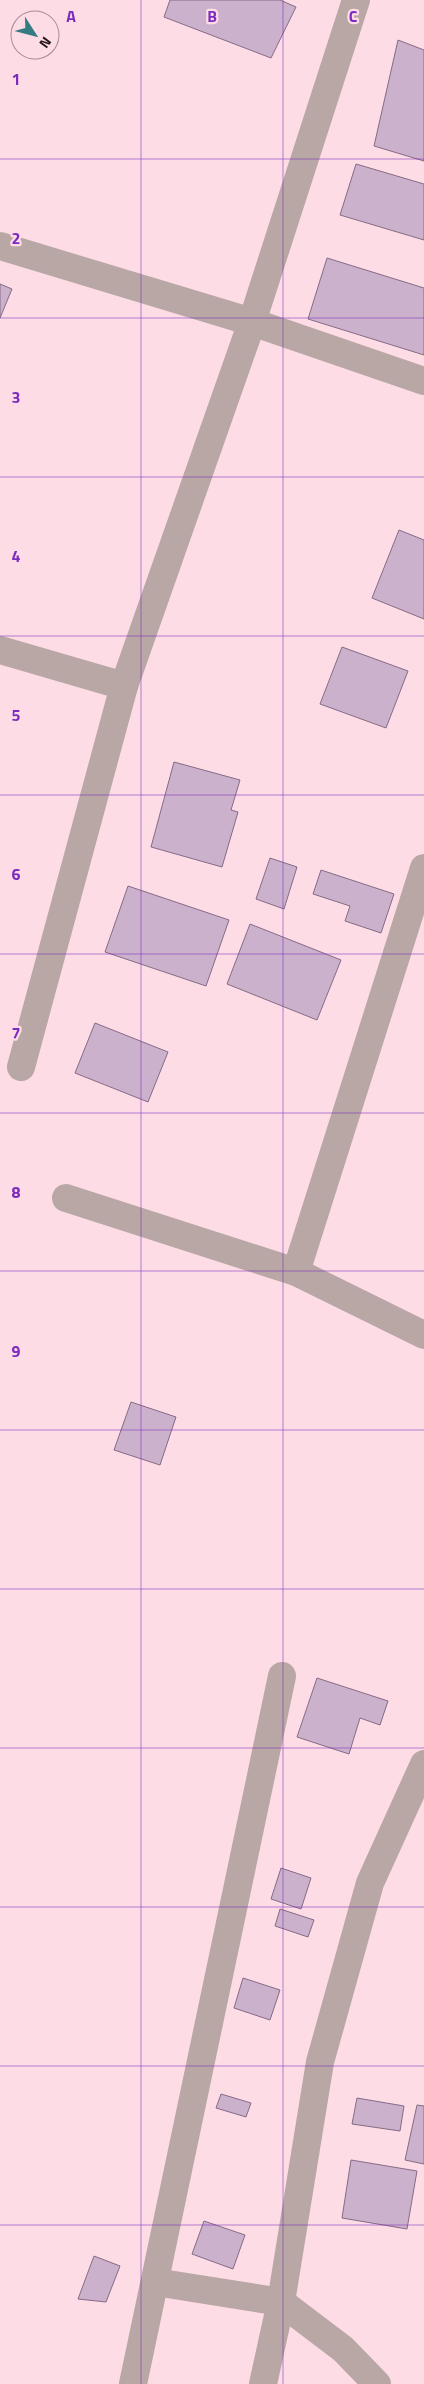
<svg xmlns="http://www.w3.org/2000/svg" width="424" height="2384" font-family="'Titillium Web',sans-serif">
<style>
.building{fill:#cbb1cb;stroke:#856b85}
.lines{fill:none;stroke-linecap:round;stroke-linejoin:round}
.street{stroke:#b8a7a4;stroke-width:28}
.grid{fill:none;stroke:#7b2cbf;stroke-width:1;stroke-opacity:0.55}
.grid-label{font-size:16px;text-anchor:middle;font-weight:bold;fill:#7b2cbf;stroke:#fddce6;stroke-width:4.5;stroke-linejoin:round;paint-order:stroke}
</style>
<rect width="100%" height="100%" fill="#fddce6"/>
<g class="building">
<polygon points="170,0 280,0 296,7 271,58 164,17"/>
<polygon points="398,40 424,50 424,161 374,146"/>
<polygon points="356,164 424,184 424,240 340,215"/>
<polygon points="327,258 424,288 424,355 308,319"/>
<polygon points="0,284 12,289 0,318"/>
<polygon points="399,530 424,540 424,619 372,598"/>
<polygon points="342,647 408,671 386,728 320,704"/>
<polygon points="174,762 240,780 231,810 238,812 222,867 151,847"/>
<polygon points="270,858 297,867 284,909 256,899"/>
<polygon points="321,870 394,894 381,933 345,921 350,906 313,894"/>
<polygon points="128,886 229,920 206,986 105,952"/>
<polygon points="250,924 341,960 317,1020 227,984"/>
<polygon points="95,1023 168,1052 148,1102 75,1073"/>
<polygon points="131,1402 176,1417 160,1465 114,1450"/>
<polygon points="317,1678 388,1701 380,1725 360,1718 349,1754 297,1737"/>
<polygon points="281,1868 311,1878 301,1909 271,1899"/>
<polygon points="280,1909 314,1920 308,1937 275,1926"/>
<polygon points="243,1978 280,1990 270,2020 234,2008"/>
<polygon points="221,2094 251,2103 246,2117 216,2108"/>
<polygon points="357,2098 404,2106 400,2131 352,2124"/>
<polygon points="417,2105 424,2106 424,2164 405,2160"/>
<polygon points="351,2160 417,2171 407,2229 342,2218"/>
<polygon points="204,2221 245,2235 233,2269 192,2254"/>
<polygon points="94,2256 120,2266 106,2302 78,2299"/>
</g>
<g class="lines">
<g class="street">
<polyline points="0,246 252,322 424,381"/>
<polyline points="0,650 124,686"/>
<polyline points="21,1067 124,686 252,322 356,0"/>
<polyline points="66,1198 296,1272 424,1335"/>
<polyline points="296,1272 424,868"/>
<polyline points="155,2282 281,2302 263,2384"/>
<polyline points="133,2384 282,1676"/>
<polyline points="377,2384 343,2349 281,2302 320,2062 370,1883 424,1764"/>
</g>
</g>
<path class="grid" d="M 141,0 L 141,2384M 283,0 L 283,2384M 0,159 L 424,159M 0,318 L 424,318M 0,477 L 424,477M 0,636 L 424,636M 0,795 L 424,795M 0,954 L 424,954M 0,1113 L 424,1113M 0,1271 L 424,1271M 0,1430 L 424,1430M 0,1589 L 424,1589M 0,1748 L 424,1748M 0,1907 L 424,1907M 0,2066 L 424,2066M 0,2225 L 424,2225"/>
<g class="grid-label">
<text x="71" y="22">A</text>
<text x="212" y="22">B</text>
<text x="353" y="22">C</text>
<text x="16" y="85">1</text>
<text x="16" y="244">2</text>
<text x="16" y="403">3</text>
<text x="16" y="562">4</text>
<text x="16" y="721">5</text>
<text x="16" y="880">6</text>
<text x="16" y="1039">7</text>
<text x="16" y="1198">8</text>
<text x="16" y="1357">9</text>
</g>
<g transform="translate(35 35) rotate(126)"><circle r="24" fill="#fddce6" stroke="#a68c94"/>
<path d="M0-4L9 19L0 12L-9 19Z" fill="#347c82"/>
<text y="-8" font-size="14" font-weight="bold" text-anchor="middle" fill="#23151a">N</text>
</g>
</svg>
